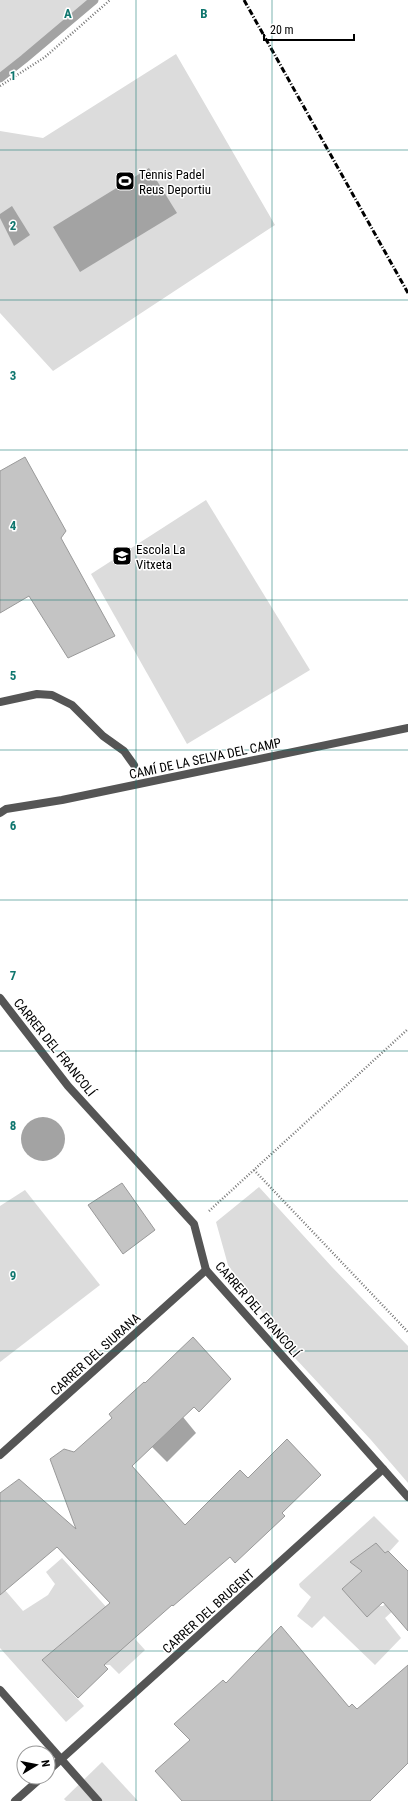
<svg xmlns="http://www.w3.org/2000/svg" width="408" height="1801" font-family="'Roboto Condensed',sans-serif">
<style>
.green{fill:#dcdcdc}
.water{fill:#a3a3a3}
.lines{fill:none;stroke-linecap:round;stroke-linejoin:round}
.stream{stroke:#a3a3a3;stroke-width:9}
.building{fill:#c4c4c4;stroke:#999}
.path{stroke:#777;stroke-width:2.5;stroke-dasharray:1 2;stroke-linecap:butt}
.lane{stroke:#555;stroke-width:8}
.street{stroke:#555;stroke-width:8}
.rail{stroke:#000;stroke-width:3;stroke-dasharray:6 2 1 2;stroke-linecap:butt}
.grid{fill:none;stroke:#0f766e;stroke-width:1;stroke-opacity:0.55}
.labels{text-anchor:middle;stroke-width:3;stroke-linejoin:round;paint-order:stroke}
.poi-label{font-size:13px;fill:#000;stroke:#fff;text-anchor:start}
.street-label{font-size:13px;fill:#000;stroke:#fff}
.grid-label{font-size:13px;text-anchor:middle;font-weight:bold;fill:#0f766e;stroke:#fff;stroke-width:3;stroke-linejoin:round;paint-order:stroke}
</style>
<rect width="100%" height="100%" fill="#fff"/>
<g class="green">
<polygon points="0,0 89,0 31,55 0,73"/>
<polygon points="176,54 275,225 53,371 0,313 0,131 43,138"/>
<polygon points="206,500 310,670 187,744 91,574"/>
<polygon points="259,1187 332,1267 408,1346 408,1483 371,1440 295,1358 228,1265 216,1222"/>
<polygon points="25,1190 100,1285 0,1362 0,1206"/>
<polygon points="374,1516 399,1541 389,1552 388,1551 385,1553 376,1544 350,1562 362,1571 343,1589 367,1617 379,1606 383,1606 402,1587 405,1600 385,1618 401,1638 375,1665 324,1616 312,1628 297,1616 311,1597 300,1587 299,1584"/>
<polygon points="62,1558 145,1650 119,1674 110,1665 105,1665 75,1632 42,1660 84,1706 66,1722 0,1648 0,1593 5,1590 23,1611 48,1595 55,1584 46,1572"/>
<polygon points="102,1762 138,1801 66,1801 64,1799"/>
</g>
<g class="water">
<polygon points="149,168 177,213 80,272 53,227"/>
<polygon points="12,206 30,235 14,246 0,218 0,214"/>
<circle cx="43" cy="1139" r="22"/>
<polygon points="183,1417 196,1433 167,1462 152,1447"/>
</g>
<g class="lines">
<polyline class="stream" points="0,78 24,59 94,0"/>
</g>
<g class="building">
<polygon points="25,457 66,531 61,538 115,636 68,658 29,596 0,613 0,471"/>
<polygon points="122,1183 155,1230 123,1254 88,1205"/>
<polygon points="193,1337 231,1379 199,1412 194,1407 132,1466 185,1525 240,1470 248,1478 287,1439 321,1475 282,1513 285,1516 235,1563 230,1557 173,1606 172,1605 104,1665 108,1669 78,1698 42,1660 110,1603 57,1547 0,1595 0,1493 19,1479 76,1529 50,1459 64,1449 74,1452 112,1418 109,1414 144,1382 145,1383"/>
<polygon points="376,1543 385,1553 388,1551 408,1571 408,1631 383,1602 367,1617 342,1589 362,1571 350,1562"/>
<polygon points="281,1626 349,1707 352,1704 357,1709 408,1665 408,1763 370,1801 182,1801 155,1771 190,1740 174,1724 223,1680 226,1683"/>
</g>
<g class="lines">
<g class="path">
<polyline points="0,86 45,57 110,0"/>
<polyline points="254,1170 408,1332"/>
<polyline points="209,1211 408,1029"/>
</g>
<polyline class="lane" points="0,702 37,694 52,695 72,705 103,736 124,751 134,765"/>
<g class="street">
<polyline points="0,813 6,809 62,800 408,728"/>
<polyline points="0,998 68,1086 194,1224 206,1270 408,1497"/>
<polyline points="0,1455 206,1270"/>
<polyline points="0,1690 98,1801"/>
<polyline points="48,1771 383,1469"/>
<polyline points="15,1801 42,1777"/>
</g>
<polyline class="rail" points="244,0 408,293"/>
</g>
<path class="grid" d="M 136,0 L 136,1801M 272,0 L 272,1801M 0,150 L 408,150M 0,300 L 408,300M 0,450 L 408,450M 0,600 L 408,600M 0,750 L 408,750M 0,900 L 408,900M 0,1051 L 408,1051M 0,1201 L 408,1201M 0,1351 L 408,1351M 0,1501 L 408,1501M 0,1651 L 408,1651"/>
<defs>
<g id="stadium-square" transform="scale(1)"><rect x="-9" y="-9" width="18" height="18" rx="4" fill="#000" stroke="#fff"/><path d="M0-5a6.5 5 0 1 0 0 10a6.5 5 0 1 0 0-10ZM-3.5-1.8h7v3.6h-7Z" fill="#fff"/></g>
<g id="school-square" transform="scale(1)"><rect x="-9" y="-9" width="18" height="18" rx="4" fill="#000" stroke="#fff"/><path d="M0-5L7-2L0 1L-7-2ZM-4 1L0 2.5L4 1V4Q0 6-4 4Z" fill="#fff"/></g>
</defs>
<g fill-rule="evenodd">
<use href="#stadium-square" x="125" y="181"/>
<use href="#school-square" x="122" y="556"/>
</g>
<g class="labels">
<g class="poi-label">
<text x="139" y="179">Tennis Padel<tspan x="139" dy="15">Reus Deportiu</tspan></text>
<text x="136" y="554">Escola La<tspan x="136" dy="15">Vitxeta</tspan></text>
</g>
<g class="street-label">
<text transform="translate(205 758) rotate(-12)" y="5">CAMÍ DE LA SELVA DEL CAMP</text>
<text transform="translate(55 1047) rotate(51)" y="5">CARRER DEL FRANCOLÍ</text>
<text transform="translate(258 1309) rotate(49)" y="5">CARRER DEL FRANCOLÍ</text>
<text transform="translate(95 1354) rotate(-42)" y="5">CARRER DEL SIURANA</text>
<text transform="translate(208 1611) rotate(-42)" y="5">CARRER DEL BRUGENT</text>
</g>
</g>
<g class="grid-label">
<text x="68" y="18">A</text>
<text x="204" y="18">B</text>
<text x="13" y="80">1</text>
<text x="13" y="230">2</text>
<text x="13" y="380">3</text>
<text x="13" y="530">4</text>
<text x="13" y="680">5</text>
<text x="13" y="830">6</text>
<text x="13" y="980">7</text>
<text x="13" y="1130">8</text>
<text x="13" y="1280">9</text>
</g>
<g transform="translate(36 1765) rotate(80)"><circle r="19" fill="#ffffff" stroke="#999999"/>
<path d="M0-3L7 15L0 10L-7 15Z" fill="#000000"/>
<text y="-6" font-size="11" font-weight="bold" text-anchor="middle" fill="#000000">N</text>
</g>
<path d="M264 34v6h90v-6" fill="none" stroke="#000000" stroke-width="2"/>
<text x="270" y="34" font-size="12" fill="#000000" stroke="#ffffff" stroke-width="3" paint-order="stroke">20 m</text>
</svg>
